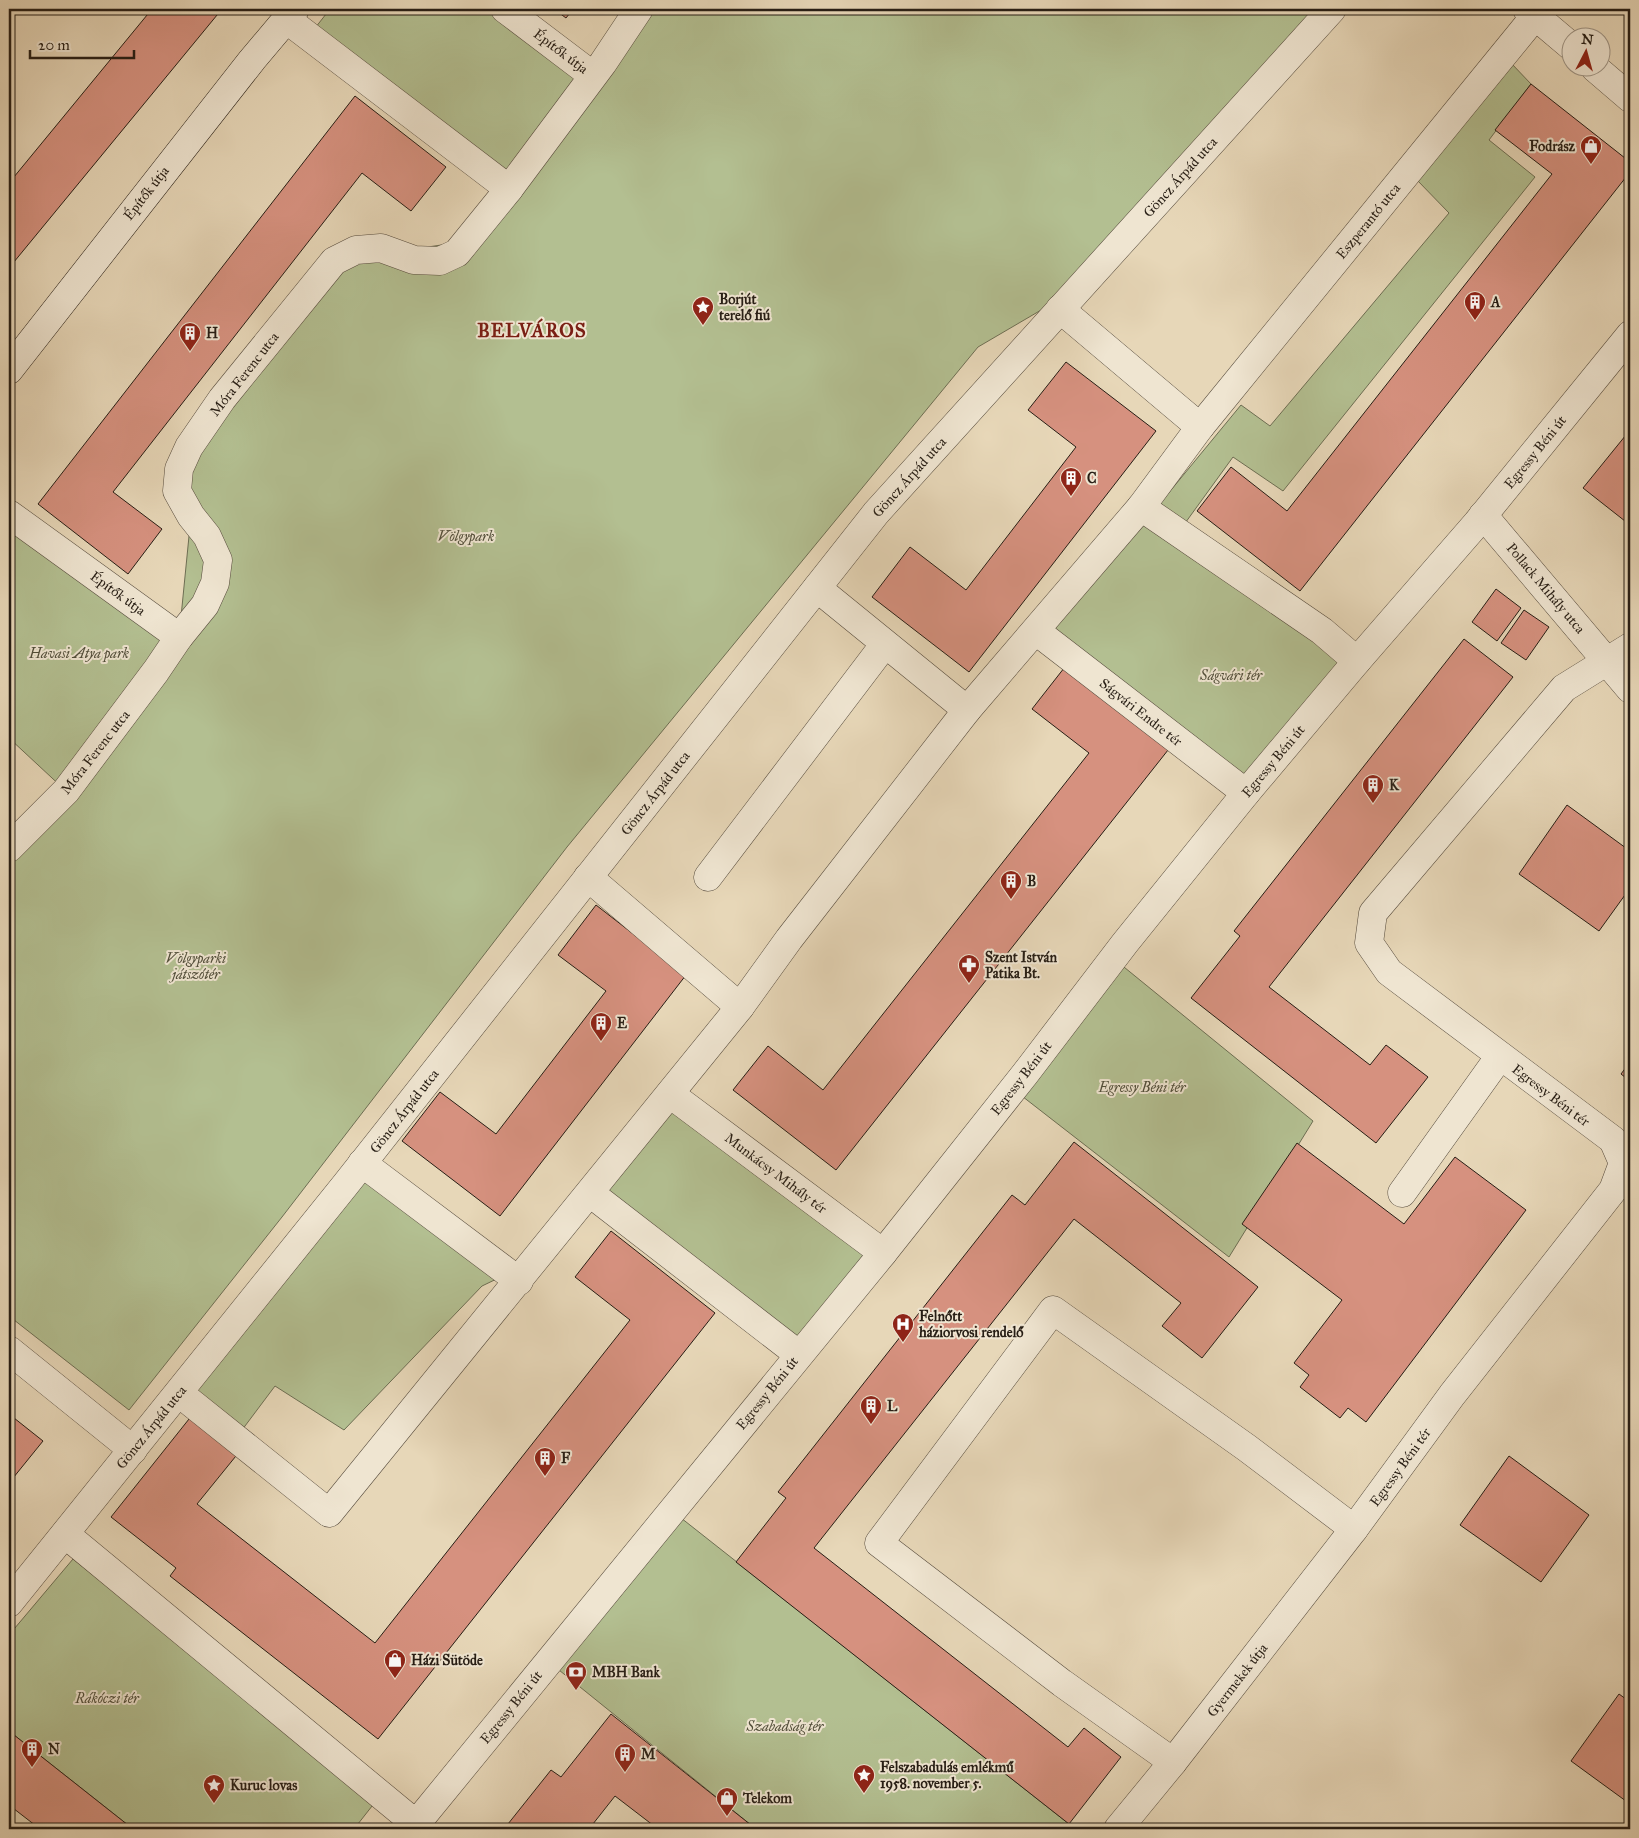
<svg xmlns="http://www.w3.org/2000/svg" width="1639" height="1838" font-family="'IM FELL Great Primer',serif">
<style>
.green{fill:#b3bf91;stroke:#6d6e53}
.building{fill:#d6917f;stroke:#271e15}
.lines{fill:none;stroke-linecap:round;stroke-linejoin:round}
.street-casing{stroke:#574c3e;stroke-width:29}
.secondary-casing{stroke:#271e15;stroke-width:29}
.street{stroke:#efe5d1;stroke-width:28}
.secondary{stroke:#efe5d1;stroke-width:28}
.labels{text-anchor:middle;stroke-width:4;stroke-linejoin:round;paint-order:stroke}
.street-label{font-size:14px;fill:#271e15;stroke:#efe5d1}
.poi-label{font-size:14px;font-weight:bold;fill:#271e15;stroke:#efe5d1;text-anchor:start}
.park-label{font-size:14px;font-style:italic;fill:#514e3a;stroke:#efe5d1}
.district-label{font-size:19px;font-weight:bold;letter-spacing:1px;fill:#7a1f14;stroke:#efe5d1}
</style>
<rect width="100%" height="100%" fill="#e7d7b8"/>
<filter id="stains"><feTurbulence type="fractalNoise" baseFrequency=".004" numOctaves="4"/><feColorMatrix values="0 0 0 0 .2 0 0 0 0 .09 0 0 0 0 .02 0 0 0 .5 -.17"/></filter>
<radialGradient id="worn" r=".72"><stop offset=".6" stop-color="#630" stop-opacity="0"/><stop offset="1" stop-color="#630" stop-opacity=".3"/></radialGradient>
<g class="green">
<polygon points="330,9 505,9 592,75 645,9 1332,9 1060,299 978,347 567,847 282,1217 129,1410 9,1316 9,853 66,791 9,738 9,514 179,637 191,516 179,469 334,261 468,241 509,190 308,37"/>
<polygon points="1511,63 1531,84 1489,140 1535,177 1283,491 1233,457 1183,526 1157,507 1241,405 1270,426 1449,213 1417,180"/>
<polygon points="1141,507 1357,661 1246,793 1036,631"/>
<polygon points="1119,963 1313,1121 1229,1257 1018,1093"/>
<polygon points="670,1094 883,1253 798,1354 590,1193"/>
<polygon points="362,1163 509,1273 482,1286 344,1430 275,1386 236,1438 179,1393"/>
<polygon points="676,1514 1069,1824 1065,1829 756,1829 554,1666"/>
<polygon points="73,1559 376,1801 354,1829 133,1829 9,1731 9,1635"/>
</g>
<g class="building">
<polygon points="152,9 222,9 9,268 9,183"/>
<polygon points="554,9 573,9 566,18"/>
<polygon points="1531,84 1630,162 1630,172 1300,591 1197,511 1231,467 1287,511 1552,174 1495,130"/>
<polygon points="355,96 446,167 411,211 362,173 113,492 162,529 128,574 38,504"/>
<polygon points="1066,362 1156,431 969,672 872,597 910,547 966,590 1076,447 1028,410"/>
<polygon points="1630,430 1630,525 1583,488"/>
<polygon points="1496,589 1521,608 1497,641 1472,622"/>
<polygon points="1524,610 1549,627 1526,660 1501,643"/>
<polygon points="1464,639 1513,677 1269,987 1370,1065 1386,1045 1428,1077 1376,1143 1191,998 1240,936 1234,931"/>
<polygon points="1068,663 1172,745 836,1170 733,1090 768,1046 823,1090 1089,753 1032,709"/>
<polygon points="1567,805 1630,851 1630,888 1599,931 1519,874"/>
<polygon points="596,905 686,975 500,1216 402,1141 440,1092 496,1134 606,991 558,955"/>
<polygon points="1630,1062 1630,1081 1621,1074"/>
<polygon points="1074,1142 1258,1287 1202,1358 1162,1326 1181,1303 1074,1219 814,1548 1068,1747 1084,1728 1121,1757 1069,1824 736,1562 786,1498 778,1492 1012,1195 1025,1205"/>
<polygon points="1297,1143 1404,1224 1455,1157 1526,1210 1366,1422 1348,1408 1340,1418 1300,1387 1309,1375 1294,1363 1342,1300 1242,1224"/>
<polygon points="611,1231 715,1313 378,1739 170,1576 176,1568 111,1517 193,1414 240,1451 197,1504 375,1643 630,1320 575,1277"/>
<polygon points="9,1414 43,1441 9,1483"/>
<polygon points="1509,1456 1589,1515 1541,1582 1460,1525"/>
<polygon points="1619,1694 1630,1702 1630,1804 1571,1761"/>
<polygon points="611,1714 756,1829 658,1829 615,1796 589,1829 504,1829 551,1770 561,1777"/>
<polygon points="9,1731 133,1829 40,1829 9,1805"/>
</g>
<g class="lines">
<g class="street-casing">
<g id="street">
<polyline points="505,9 592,75"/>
<polyline points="1527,9 1572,47"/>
<polyline points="286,19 509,189"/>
<polyline points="1595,68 1630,98"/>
<polyline points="1060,309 1200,427"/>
<polyline points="1141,507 1322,631 1357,661"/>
<polyline points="9,514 179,637"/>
<polyline points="1483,515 1630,689"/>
<polyline points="817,588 967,710"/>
<polyline points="1036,631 1246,793"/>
<polyline points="9,848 66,791 156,671 179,637 205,605 215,583 218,560 207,536 191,516 177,491 179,469 189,447 222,399 334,261 356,250 381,248 414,260 440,261 457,253 509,189 603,63 639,9"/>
<polyline points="588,877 740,1007"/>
<polyline points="708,877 884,645"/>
<polyline points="670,1094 883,1253"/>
<polyline points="362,1163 519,1281"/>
<polyline points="590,1193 798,1354"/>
<polyline points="1402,1193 1500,1056"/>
<polyline points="9,1350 133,1450"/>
<polyline points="179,1393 329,1513 740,1007 789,939 967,710 1141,507 1200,427 1535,16"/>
<polyline points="65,1534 416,1824 883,1253 1025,1074 1125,943 1246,793 1357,661 1477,523 1630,335"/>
<polyline points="9,1603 346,1184 876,513 1332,9"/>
<polyline points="1173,1762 1062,1683 879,1543 1053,1310 1247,1448 1354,1529"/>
<polyline points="1118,1829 1173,1762 1354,1529 1452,1395 1613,1190 1623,1163 1613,1140 1389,972 1369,943 1373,913 1564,688 1630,647"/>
</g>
</g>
<g class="secondary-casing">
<polyline id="secondary" points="9,370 252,60 295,9"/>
</g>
<use href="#street" class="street"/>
<use href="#secondary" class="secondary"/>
</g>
<defs>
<g id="shop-pin" transform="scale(1.125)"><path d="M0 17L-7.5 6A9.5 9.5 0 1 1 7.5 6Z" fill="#8f2418" stroke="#efe5d1"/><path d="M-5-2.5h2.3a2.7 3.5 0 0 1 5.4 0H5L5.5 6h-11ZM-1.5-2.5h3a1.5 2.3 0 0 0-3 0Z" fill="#fff"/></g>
<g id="building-pin" transform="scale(1.125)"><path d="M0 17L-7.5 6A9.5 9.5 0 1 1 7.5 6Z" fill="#8f2418" stroke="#efe5d1"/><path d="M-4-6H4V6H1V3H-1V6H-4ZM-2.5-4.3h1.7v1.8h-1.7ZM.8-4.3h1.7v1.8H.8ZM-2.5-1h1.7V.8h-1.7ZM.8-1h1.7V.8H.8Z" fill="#fff"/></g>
<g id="sight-pin" transform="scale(1.125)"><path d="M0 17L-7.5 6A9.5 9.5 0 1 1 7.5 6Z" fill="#8f2418" stroke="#efe5d1"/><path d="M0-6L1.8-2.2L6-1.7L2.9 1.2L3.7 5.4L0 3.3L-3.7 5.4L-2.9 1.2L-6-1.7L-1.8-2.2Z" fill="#fff"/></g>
<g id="pharmacy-pin" transform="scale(1.125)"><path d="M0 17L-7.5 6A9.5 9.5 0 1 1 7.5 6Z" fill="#8f2418" stroke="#efe5d1"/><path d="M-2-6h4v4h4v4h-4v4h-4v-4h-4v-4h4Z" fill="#fff"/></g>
<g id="hospital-pin" transform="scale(1.125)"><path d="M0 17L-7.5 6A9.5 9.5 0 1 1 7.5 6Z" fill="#8f2418" stroke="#efe5d1"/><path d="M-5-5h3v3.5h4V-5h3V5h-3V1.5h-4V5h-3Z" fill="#fff"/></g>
<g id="bank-pin" transform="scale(1.125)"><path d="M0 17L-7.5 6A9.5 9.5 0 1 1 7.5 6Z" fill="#8f2418" stroke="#efe5d1"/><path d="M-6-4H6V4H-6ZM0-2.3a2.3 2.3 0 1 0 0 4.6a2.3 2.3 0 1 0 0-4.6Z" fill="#fff"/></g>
</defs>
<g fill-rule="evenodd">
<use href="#shop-pin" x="1591" y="146"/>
<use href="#building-pin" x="1475" y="302"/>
<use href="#sight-pin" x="703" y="307"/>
<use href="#building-pin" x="190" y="333"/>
<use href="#building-pin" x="1071" y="478"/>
<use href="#building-pin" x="1373" y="785"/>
<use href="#building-pin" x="1011" y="881"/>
<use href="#pharmacy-pin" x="969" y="965"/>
<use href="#building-pin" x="601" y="1023"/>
<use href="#hospital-pin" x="903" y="1324"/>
<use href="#building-pin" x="871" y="1406"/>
<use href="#building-pin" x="545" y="1458"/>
<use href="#shop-pin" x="395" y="1660"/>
<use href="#bank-pin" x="576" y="1672"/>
<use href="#building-pin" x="32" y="1749"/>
<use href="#building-pin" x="625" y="1754"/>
<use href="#sight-pin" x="864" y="1775"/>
<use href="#sight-pin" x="214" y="1785"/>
<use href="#shop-pin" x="727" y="1798"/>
</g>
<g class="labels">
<g class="street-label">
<text transform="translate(561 51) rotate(37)" y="5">Építők útja</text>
<text transform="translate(1180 177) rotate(-48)" y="5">Göncz Árpád utca</text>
<text transform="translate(146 193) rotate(-52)" y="5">Építők útja</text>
<text transform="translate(1368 221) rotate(-51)" y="5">Eszperantó utca</text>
<text transform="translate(244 374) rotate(-52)" y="5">Móra Ferenc utca</text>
<text transform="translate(1535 452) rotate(-51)" y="5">Egressy Béni út</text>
<text transform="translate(909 477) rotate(-48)" y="5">Göncz Árpád utca</text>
<text transform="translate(1546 588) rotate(50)" y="5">Pollack Mihály utca</text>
<text transform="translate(118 593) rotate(36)" y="5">Építők útja</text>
<text transform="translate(1141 712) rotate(38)" y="5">Ságvári Endre tér</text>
<text transform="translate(95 752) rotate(-52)" y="5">Móra Ferenc utca</text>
<text transform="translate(1273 761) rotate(-50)" y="5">Egressy Béni út</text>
<text transform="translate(655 793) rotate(-52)" y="5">Göncz Árpád utca</text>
<text transform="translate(1021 1078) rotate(-52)" y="5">Egressy Béni út</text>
<text transform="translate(1551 1095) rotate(37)" y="5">Egressy Béni tér</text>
<text transform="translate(404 1111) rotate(-52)" y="5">Göncz Árpád utca</text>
<text transform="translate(776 1173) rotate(37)" y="5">Munkácsy Mihály tér</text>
<text transform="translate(767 1393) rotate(-51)" y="5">Egressy Béni út</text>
<text transform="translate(151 1427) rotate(-51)" y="5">Göncz Árpád utca</text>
<text transform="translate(1400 1467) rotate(-54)" y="5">Egressy Béni tér</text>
<text transform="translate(1237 1680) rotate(-52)" y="5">Gyermekek útja</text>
<text transform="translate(511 1707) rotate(-51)" y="5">Egressy Béni út</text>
</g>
<g class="poi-label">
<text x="1575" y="151" text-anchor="end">Fodrász</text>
<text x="719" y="304">Borjút<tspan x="719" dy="16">terelő fiú</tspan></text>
<text x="1491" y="307">A</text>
<text x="206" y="338">H</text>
<text x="1087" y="483">C</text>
<text x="1389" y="790">K</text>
<text x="1027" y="886">B</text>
<text x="985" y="962">Szent István<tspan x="985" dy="16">Patika Bt.</tspan></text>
<text x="617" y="1028">E</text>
<text x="919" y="1321">Felnőtt<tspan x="919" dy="16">háziorvosi rendelő</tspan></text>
<text x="887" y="1411">L</text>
<text x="561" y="1463">F</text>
<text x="411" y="1665">Házi Sütöde</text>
<text x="592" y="1677">MBH Bank</text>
<text x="48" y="1754">N</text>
<text x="641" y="1759">M</text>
<text x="880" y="1772">Felszabadulás emlékmű<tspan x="880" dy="16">1958. november 5.</tspan></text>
<text x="230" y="1790">Kuruc lovas</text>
<text x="743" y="1803">Telekom</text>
</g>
<g class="park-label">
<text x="466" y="541">Völgypark</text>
<text x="79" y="658">Havasi Atya park</text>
<text x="1231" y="680">Ságvári tér</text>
<text x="196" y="963">Völgyparki<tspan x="196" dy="16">játszótér</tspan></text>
<text x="1142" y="1092">Egressy Béni tér</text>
<text x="107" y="1703">Rákóczi tér</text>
<text x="785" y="1731">Szabadság tér</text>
</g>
<g class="district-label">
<text x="532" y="337">BELVÁROS</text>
</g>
</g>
<rect width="1639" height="1838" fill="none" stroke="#e7d7b8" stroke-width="30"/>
<rect x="10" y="10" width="1619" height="1818" fill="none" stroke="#271e15" stroke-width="2.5"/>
<rect x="15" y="15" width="1609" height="1808" fill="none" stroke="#271e15"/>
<g transform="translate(1586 52) rotate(6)"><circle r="24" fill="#efe5d1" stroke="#9f9586"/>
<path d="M0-4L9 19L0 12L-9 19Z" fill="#8f2418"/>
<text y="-8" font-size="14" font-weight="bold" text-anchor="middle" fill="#271e15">N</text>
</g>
<path d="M30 50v8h104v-8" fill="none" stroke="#271e15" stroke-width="2.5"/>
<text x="38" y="50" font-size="15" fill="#271e15" stroke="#efe5d1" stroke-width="4" paint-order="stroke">20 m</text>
<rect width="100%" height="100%" filter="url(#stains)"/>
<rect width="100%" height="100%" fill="url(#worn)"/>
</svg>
